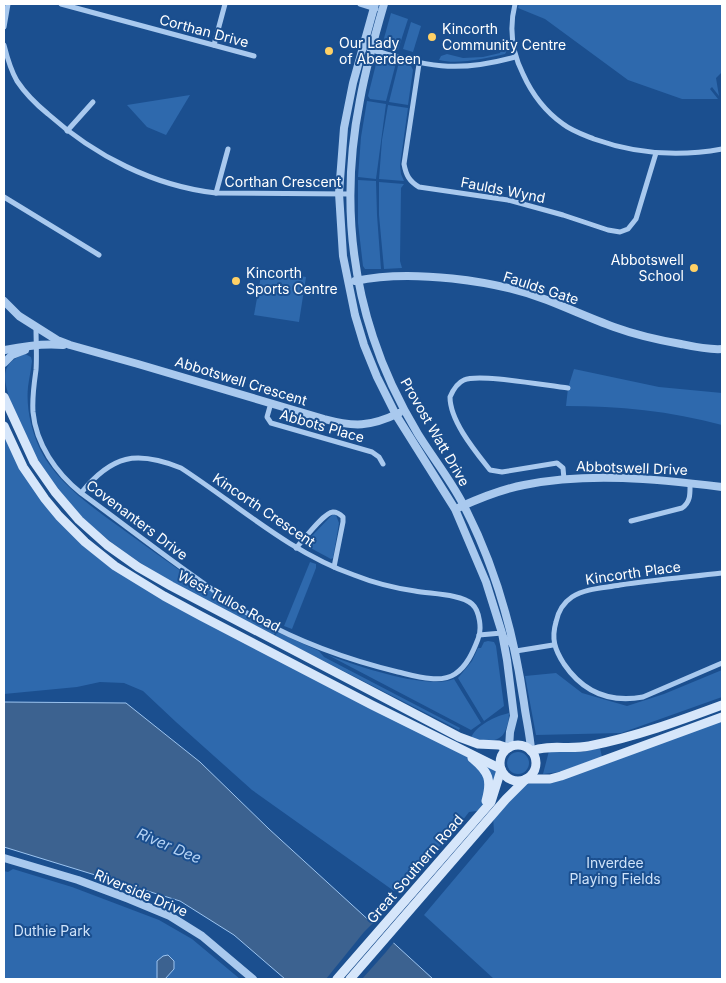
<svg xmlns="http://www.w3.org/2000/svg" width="726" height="983" font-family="Inter,sans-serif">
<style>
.green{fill:#2e69ad}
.water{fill:#3c6290;stroke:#9cc4f0}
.pier{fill:#1b4f8f}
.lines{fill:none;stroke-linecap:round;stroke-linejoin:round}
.minor{stroke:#a9c9ee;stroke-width:5}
.tertiary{stroke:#a9c9ee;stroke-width:8}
.secondary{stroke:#d6e6fa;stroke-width:9}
.poi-dot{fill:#ffd166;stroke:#1b4f8f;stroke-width:2}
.labels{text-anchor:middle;stroke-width:4;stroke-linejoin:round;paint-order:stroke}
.poi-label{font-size:14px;fill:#fff;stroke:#1b4f8f;text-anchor:start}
.street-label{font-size:14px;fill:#fff;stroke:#1b4f8f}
.park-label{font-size:14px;fill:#cfe3fa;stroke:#1b4f8f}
.water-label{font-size:15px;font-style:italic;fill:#b5d3f5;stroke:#1b4f8f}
</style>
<rect width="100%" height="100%" fill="#1b4f8f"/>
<g class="green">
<polygon points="519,4 722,4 722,72 716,78 719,96 712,87 710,89 718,99 682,99 628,80 545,19 518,8"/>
<polygon points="391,13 408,19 398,50 385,46 383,42"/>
<polygon points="411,22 421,26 413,52 403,49"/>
<path d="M 505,40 L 507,40 L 508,49 L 505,54 C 487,58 458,65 439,60 L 441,56 L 447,54 L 463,58 L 483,57 L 500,53 Z"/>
<polygon points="383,58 395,61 396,63 386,101 370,99 368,96 377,60"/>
<polygon points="399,62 411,66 413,70 408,105 389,102"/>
<polygon points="190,95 166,135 147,127 127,105"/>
<polygon points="367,101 386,104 376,179 358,177 361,137"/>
<polygon points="388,105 408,108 400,165 401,174 404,181 379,179 382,140"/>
<polygon points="358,180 376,181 377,215 381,269 365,269 363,266 358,223"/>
<polygon points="379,182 404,184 401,188 400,261 402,268 384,269 379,215"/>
<polygon points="262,270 306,277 299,322 254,315"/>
<path d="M 25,354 L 31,357 L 32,361 C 31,370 29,379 28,387 C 26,407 31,429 39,447 C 58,488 107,517 143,544 C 186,575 229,606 276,631 L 274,635 C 188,591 90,549 38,462 C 33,454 30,444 25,435 C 20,423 14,412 10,400 C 3,378 0,363 25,354 Z"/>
<path d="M 574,369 L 659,387 L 722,393 L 722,425 C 671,411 618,406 566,406 L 568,388 Z"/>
<polygon points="4,426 45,499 115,566 501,770 484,810 469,812 453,833 394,891 252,790 176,722 143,691 124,683 100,682 77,687 4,694"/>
<polygon points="332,515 336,515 339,523 333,558 331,559 305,545 306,542"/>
<polygon points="310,562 316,564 316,568 292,629 284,626"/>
<polygon points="277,632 319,651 324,657 460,728 459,730 275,636"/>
<polygon points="488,641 494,642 496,646 504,706 484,721 458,678 472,661 478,648 481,648 484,642"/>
<path d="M 328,655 C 357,666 426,690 454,679 L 481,723 L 471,730 Z"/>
<polygon points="722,670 722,697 621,733 536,735 525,676 556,673 582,693 627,706 664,694"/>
<path d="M 509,713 C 509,719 508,724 506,729 C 501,744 484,742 471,738 C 476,725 496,716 509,713 Z"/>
<polygon points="722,717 722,979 494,979 424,915 494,832 493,815 526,779 550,779"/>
<polygon points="600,748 602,757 559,772 543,774 549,751 583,752"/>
<circle cx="518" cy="763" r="11"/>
<polygon points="13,869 72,887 159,920 192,939 240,979 4,979 4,871 8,872"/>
</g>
<g class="water">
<polygon points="4,702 126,703 200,762 269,829 433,979 285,979 234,935 180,901 4,847"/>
<polygon points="168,955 174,961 174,969 165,979 157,979 157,961 163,956"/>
</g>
<polygon class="pier" points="374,922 395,941 386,952 362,979 326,979 364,932"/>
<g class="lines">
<g class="minor">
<polyline points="61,4 254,56"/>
<polyline points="360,4 376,9"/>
<path d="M 515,4 C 509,28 512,52 523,74 C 532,94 546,112 563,124 C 572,131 584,135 594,139 C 636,154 679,157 722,149"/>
<polyline points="4,27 8,4"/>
<path d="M 4,45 C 7,57 10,69 17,81 C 25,93 37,105 48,114 C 95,156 154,186 216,193 L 349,194"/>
<polyline points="214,45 225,4"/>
<path d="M 369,49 C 427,66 455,74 515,57"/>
<path d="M 419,64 L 404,164 C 406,175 409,181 419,187 L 508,200 L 563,215 L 608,230 L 620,232 L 628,229 L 636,219 L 656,153"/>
<polyline points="67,131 93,102"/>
<polyline points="216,193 228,149"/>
<polyline points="4,197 99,255"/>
<path d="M 36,327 C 36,341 37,356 36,370 C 34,384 32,397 33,412 C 36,444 56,473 81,493 C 118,520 154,548 192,575 C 212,589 232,605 254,617 C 299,642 348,660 398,672 C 415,676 440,684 455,674 C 467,666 473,652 478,639 C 482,630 480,611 472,604 C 461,594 430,594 415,591 C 394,588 374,583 354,575 C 289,552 238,505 181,468 C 136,450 112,455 81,493"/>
<polyline points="271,403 267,417 271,423 372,452 379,457 383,464"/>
<path d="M 564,479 L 563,468 L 557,463 L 502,472 L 490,470 C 475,451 450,421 450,397 C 453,390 457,383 464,380 C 479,373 548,386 568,388"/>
<path d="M 631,521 L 682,508 C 691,502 690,493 690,483"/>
<path d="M 296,548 C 303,541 323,513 333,512 C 337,512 340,514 343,517 L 343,522 L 334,567"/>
<path d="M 722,573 C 688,577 654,580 620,585 C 604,588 586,588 572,597 C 563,603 558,612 556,622 C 551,639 555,650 564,664 C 583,692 610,703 643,697 L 722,663"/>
<polyline points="479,635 502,633 516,651 553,645"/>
</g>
<g class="tertiary">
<polyline points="375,4 353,83 344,128 339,193 343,256 355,315 364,345 377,377 396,415 455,509 486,582 502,633 507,660 514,716 510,732 509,748"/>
<path d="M 384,4 C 375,35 366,67 360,100 C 344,181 347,258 373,337 C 384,371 400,404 418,434 C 433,458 450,479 463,504 C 496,567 514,633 524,703 C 526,719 530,734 531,750"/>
<path d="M 355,281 C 410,269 495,280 547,300 C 570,309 592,319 614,327 C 636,335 658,340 681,344 C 695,347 708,350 722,349"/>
<path d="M 4,301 L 19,316 L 57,340 L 70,345 L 138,364 L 324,419 C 354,427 370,427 399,413"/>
<path d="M 5,350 C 24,346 44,343 63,345"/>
<polyline points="4,363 12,355 25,350"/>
<path d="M 460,507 C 480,498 502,489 524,485 C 589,472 657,479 722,487"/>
<polyline points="4,858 78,880 129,899 170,916 202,936 253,979"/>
</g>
<g class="secondary">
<polyline points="4,397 34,462 55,492 79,520 107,545 138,567 171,586 459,737 478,744 499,745 508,748"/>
<polyline points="4,426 23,467 45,499 59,516 85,542 115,566 164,596 201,616 372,705 501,769"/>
<circle cx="518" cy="763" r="18"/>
<path d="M 531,751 C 550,744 569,750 589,746 C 635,737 679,721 722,705"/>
<path d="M 472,758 C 489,772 492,780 486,801"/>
<polyline points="527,779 550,779 561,776 722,717"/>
<polyline points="337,979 491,802 501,770"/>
<polyline points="350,979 506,799 526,779"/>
</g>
</g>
<g class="poi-dot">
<circle cx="432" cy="37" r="5"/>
<circle cx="329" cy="51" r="5"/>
<circle cx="694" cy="268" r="5"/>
<circle cx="236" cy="281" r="5"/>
</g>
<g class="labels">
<g class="poi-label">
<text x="442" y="34">Kincorth<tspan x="442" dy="16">Community Centre</tspan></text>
<text x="339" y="48">Our Lady<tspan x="339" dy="16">of Aberdeen</tspan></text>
<text x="684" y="265" text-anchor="end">Abbotswell<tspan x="684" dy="16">School</tspan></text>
<text x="246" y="278">Kincorth<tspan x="246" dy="16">Sports Centre</tspan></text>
</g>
<g class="street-label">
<text transform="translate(204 31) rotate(15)" y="5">Corthan Drive</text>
<text x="283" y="187">Corthan Crescent</text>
<text transform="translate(503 190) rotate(11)" y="5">Faulds Wynd</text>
<text transform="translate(541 288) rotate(18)" y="5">Faulds Gate</text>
<text transform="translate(241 381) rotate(17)" y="5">Abbotswell Crescent</text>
<text transform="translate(322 426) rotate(16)" y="5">Abbots Place</text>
<text transform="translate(435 432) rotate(60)" y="5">Provost Watt Drive</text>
<text transform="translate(632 468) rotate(2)" y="5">Abbotswell Drive</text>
<text transform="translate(264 510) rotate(34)" y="5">Kincorth Crescent</text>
<text transform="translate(137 520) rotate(37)" y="5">Covenanters Drive</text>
<text transform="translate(633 573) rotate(-8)" y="5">Kincorth Place</text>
<text transform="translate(229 601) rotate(28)" y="5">West Tullos Road</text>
<text transform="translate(415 869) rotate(-49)" y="5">Great Southern Road</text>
<text transform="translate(141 893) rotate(23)" y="5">Riverside Drive</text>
</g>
<g class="park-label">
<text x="615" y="868">Inverdee<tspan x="615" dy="16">Playing Fields</tspan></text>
<text x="52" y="936">Duthie Park</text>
</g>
<g class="water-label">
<text transform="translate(169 846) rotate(23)" y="5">River Dee</text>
</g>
</g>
<rect width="726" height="983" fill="none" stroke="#ffffff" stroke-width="10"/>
</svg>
